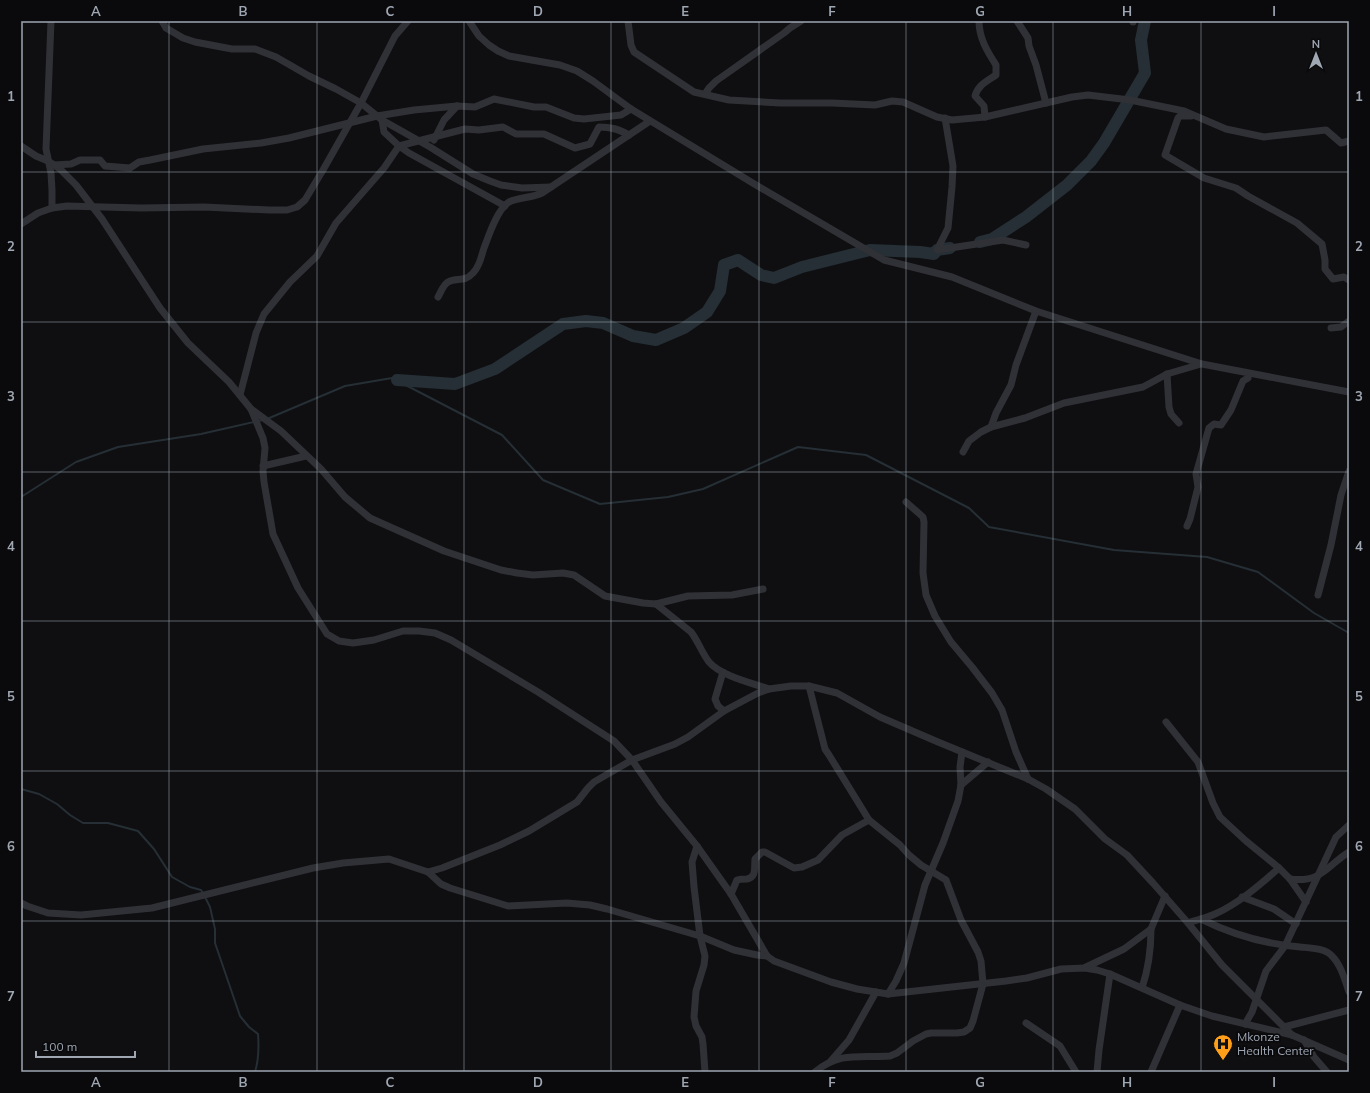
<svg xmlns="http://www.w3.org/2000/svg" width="1370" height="1093" font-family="Mulish,sans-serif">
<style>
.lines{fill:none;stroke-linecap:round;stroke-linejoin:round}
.stream{stroke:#252f35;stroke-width:2}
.river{stroke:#252f35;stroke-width:12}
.street{stroke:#303136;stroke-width:7}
.grid{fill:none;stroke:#9fa7b3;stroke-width:1;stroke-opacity:0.55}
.labels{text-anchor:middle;stroke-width:3.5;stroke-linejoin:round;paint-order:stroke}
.poi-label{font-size:12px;fill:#9fa7b3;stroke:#0a0a0c;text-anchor:start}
.neatline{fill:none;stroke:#9fa7b3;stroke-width:1.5}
.grid-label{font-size:13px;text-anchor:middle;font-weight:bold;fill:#9fa7b3}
</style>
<rect width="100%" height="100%" fill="#0f0f11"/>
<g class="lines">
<g class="stream">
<polyline points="267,419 345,386 392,378 502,435 543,480 600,504 668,497 703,489 798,447 866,455 969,508 989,527 1114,550 1207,557 1258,572 1314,613 1349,633"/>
<polyline points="21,497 76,462 118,447 201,434 263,420"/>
<polyline points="21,789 39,794 57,804 70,815 83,823 108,823 138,831 154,849 172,877 190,887 201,890 203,893"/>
<path d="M 205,897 L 210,907 L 215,929 L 215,943 L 240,1016 L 249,1027 L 258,1034 C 259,1047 259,1059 255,1072"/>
</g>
<g class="river">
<polyline points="980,242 992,239 1026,217 1067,185 1091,161 1104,143 1145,73 1141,40 1145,21"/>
<polyline points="397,380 455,384 495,369 563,324 586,321 603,323 633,336 656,340 684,328 707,312 720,291 724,265 738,260 761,275 774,278 802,267 870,250 920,252 934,254 937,250 950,248"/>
</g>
<g class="street">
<polyline points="51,21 46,149 51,173 52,190 52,208"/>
<polyline points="162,21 166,28 183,38 195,42 232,49 255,49 276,57 309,76 336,89 361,103 382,120 430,147 473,174 490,181 501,185 522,188 551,187"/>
<polyline points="469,21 479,36 489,45 498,51 509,56 560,65 577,71 593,81 631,109 756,185 884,260 952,277 1036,311 1202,364 1349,392"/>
<polyline points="628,21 631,45 634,52 694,92 729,100 780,103 832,103 875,105 892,101 903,102 937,117 952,120 985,117 1072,97 1088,95 1130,100 1184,111 1226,129 1264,137 1326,130 1341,143 1349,141"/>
<path d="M 979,21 C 979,38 987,51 996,65 L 996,75 C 987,81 978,85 975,96 L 984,106 L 985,117"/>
<polyline points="1017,21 1028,38 1029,46 1036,65 1046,103"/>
<polyline points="1133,21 1133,22"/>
<polyline points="705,94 709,88 716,81 784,33 790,28 801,21"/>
<polyline points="1191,116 1180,116 1178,118 1165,155 1204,178 1236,188 1248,196 1297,223 1322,244 1325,260 1325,269 1333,279 1344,277 1349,280"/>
<polyline points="945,118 953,166 952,187 948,228 937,250 1003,240 1026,245"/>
<polyline points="382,120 384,132 399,146 409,153 505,206"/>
<polyline points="434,140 444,120 457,106"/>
<polyline points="21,146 36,156 48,161 60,169 76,185 102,219 160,308 188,343 229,382 251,409 263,438 265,448 263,471 264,482 273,534 298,588 327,634 339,641 353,643 374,640 403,631 419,631 435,633 451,640 538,692 614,741 632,760 661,802 697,846 731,894 767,956 774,961 831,982 857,989 888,994 1006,981 1027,978 1061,969 1085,968 1097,970 1110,974 1180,1005 1212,1016 1292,1035 1349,1060"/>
<polyline points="54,165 71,164 80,160 100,160 105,166 130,168 139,162 150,160 203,149 261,143 289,138 377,116 414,110 457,106 475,107 494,99 534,107 546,107 574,118 584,119 621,115 631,109"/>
<polyline points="21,224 38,213 52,208 67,206 141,208 204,207 269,210 287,210 297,207 305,200 323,170 361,103 395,36 408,21"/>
<path d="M 438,297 C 441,292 443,285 448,282 C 457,277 464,283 473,273 C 480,266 481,257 484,248 C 489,235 497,210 509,202 C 519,197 532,198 542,193 L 650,121"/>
<polyline points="1331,328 1341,327 1349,321"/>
<polyline points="1167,374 1169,407 1171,414 1179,423"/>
<path d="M 240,395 L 256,333 L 264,314 L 290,282 L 317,256 L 336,223 L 384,168 L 399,146 L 418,141 L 465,129 L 479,130 L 503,127 L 516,134 L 544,134 L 575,148 L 590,144 L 599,127 C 611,127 618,129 629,135"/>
<polyline points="251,409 281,431 321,469 345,497 370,518 444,551 501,570 517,573 533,575 563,573 574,575 605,596 643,603 656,604 688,596 732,595 763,589"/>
<polyline points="991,427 996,413 1011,385 1016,365 1036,311"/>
<polyline points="963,452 969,441 981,432 991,427 1025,418 1064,403 1143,387 1167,374 1201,364"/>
<polyline points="263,466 306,456"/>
<polyline points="906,502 923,517 924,522 923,573 926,595 935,616 951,642 972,667 992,693 1002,710 1016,752 1028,779"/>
<polyline points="1187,526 1190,519 1198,487 1196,474 1209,428 1214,424 1221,425 1231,410 1243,381 1248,378"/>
<polyline points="1318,595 1331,545 1341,495 1349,471"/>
<path d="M 656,604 L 691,632 C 698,641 702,653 709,662 C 721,676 752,683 769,689"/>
<polyline points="723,672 715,699 718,706 724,711"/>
<path d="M 809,686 L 825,749 L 829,755 L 869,820 L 900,845 L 909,855 L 921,865 L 946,880 L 961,920 L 978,952 L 981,961 L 983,984 L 973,1021 L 970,1028 L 964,1032 L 957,1033 L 931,1033 L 926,1034 L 913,1041 L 897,1053 L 890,1056 C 861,1058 840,1051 815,1072"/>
<polyline points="1166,722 1198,762 1213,803 1220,817 1246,841 1279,868 1290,879 1306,902"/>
<polyline points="961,785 988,762"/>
<polyline points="697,846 692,862 694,887 700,936 705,956 704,965 696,991 694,1017 696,1026 702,1037 703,1044 705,1072"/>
<polyline points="428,872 441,884 450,888 508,906 567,903 590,905 607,909 700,936 734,950 757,955 767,956"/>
<path d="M 1290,879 C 1322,883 1325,867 1349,852"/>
<path d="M 731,894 L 737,880 C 740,879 743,879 747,879 C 757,877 754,867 755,859 L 762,852 L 765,852 L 794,868 L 802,867 L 818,860 L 842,835 L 869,820"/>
<polyline points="1242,897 1274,909 1296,924"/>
<polyline points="21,903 27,906 48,913 81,915 152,908 313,868 343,863 389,859 428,872 442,868 500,845 529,831 577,802 588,788 594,782 606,775 632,760 675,744 688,737 724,711 758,693 769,689 791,686 809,686 837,693 880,717 938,742 1028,779 1046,789 1075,809 1105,839 1127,855 1153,883 1188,923 1222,965 1292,1035"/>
<path d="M 1201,919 C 1233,935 1265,944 1300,947 C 1310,948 1325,948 1332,956 C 1341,965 1345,980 1349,992"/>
<path d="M 1188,923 C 1197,920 1206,918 1215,914 C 1238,904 1261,884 1279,868"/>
<polyline points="1086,967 1124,949 1151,929 1165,896"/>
<path d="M 1142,988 C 1149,967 1151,951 1151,929"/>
<polyline points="888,994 896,981 904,963 925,885 943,843 958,801 961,785 960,767 962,752"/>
<polyline points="1026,1023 1060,1046 1076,1072"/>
<polyline points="1245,1024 1252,1012 1266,971 1285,946 1336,837 1349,825"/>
<polyline points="1284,1027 1349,1010"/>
<polyline points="1304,1040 1314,1057 1327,1072"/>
<polyline points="830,1062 849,1040 876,992"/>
<polyline points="1097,1072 1099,1050 1110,974"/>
<polyline points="1151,1072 1180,1005"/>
</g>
</g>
<path class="grid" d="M 169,21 L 169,1072M 317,21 L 317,1072M 464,21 L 464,1072M 611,21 L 611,1072M 759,21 L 759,1072M 906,21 L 906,1072M 1053,21 L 1053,1072M 1201,21 L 1201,1072M 21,172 L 1349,172M 21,322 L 1349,322M 21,472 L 1349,472M 21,621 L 1349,621M 21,771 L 1349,771M 21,921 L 1349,921"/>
<defs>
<g id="hospital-pin" transform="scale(1)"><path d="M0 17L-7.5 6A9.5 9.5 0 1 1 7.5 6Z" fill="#ff9f19" stroke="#0a0a0c"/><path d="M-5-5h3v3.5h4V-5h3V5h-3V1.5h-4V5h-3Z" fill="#111"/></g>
</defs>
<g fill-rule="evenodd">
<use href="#hospital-pin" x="1223" y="1044"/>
</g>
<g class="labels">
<g class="poi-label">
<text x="1237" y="1041">Mkonze<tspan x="1237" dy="14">Health Center</tspan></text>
</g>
</g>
<rect width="1370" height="1093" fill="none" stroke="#0a0a0c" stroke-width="44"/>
<g transform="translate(1316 54)" stroke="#0a0a0c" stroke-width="3" paint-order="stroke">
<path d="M0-3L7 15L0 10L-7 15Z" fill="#9fa7b3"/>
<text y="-6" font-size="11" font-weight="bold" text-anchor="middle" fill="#9fa7b3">N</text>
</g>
<path d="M36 1051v6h99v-6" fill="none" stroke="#9fa7b3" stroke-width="2"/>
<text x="42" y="1051" font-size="12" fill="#9fa7b3" stroke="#0a0a0c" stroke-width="3" paint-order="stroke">100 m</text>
<rect x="22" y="22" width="1326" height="1049" class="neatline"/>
<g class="grid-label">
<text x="96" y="16">A</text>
<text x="243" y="16">B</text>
<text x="390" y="16">C</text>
<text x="538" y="16">D</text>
<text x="685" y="16">E</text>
<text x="832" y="16">F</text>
<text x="980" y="16">G</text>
<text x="1127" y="16">H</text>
<text x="1274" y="16">I</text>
<text x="11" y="101">1</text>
<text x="1359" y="101">1</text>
<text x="11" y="251">2</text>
<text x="1359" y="251">2</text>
<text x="11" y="401">3</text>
<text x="1359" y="401">3</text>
<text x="11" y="551">4</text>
<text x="1359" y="551">4</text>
<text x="11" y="701">5</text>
<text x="1359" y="701">5</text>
<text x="11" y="851">6</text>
<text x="1359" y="851">6</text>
<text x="11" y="1001">7</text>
<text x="1359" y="1001">7</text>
<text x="96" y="1087">A</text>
<text x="243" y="1087">B</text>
<text x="390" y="1087">C</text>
<text x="538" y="1087">D</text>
<text x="685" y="1087">E</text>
<text x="832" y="1087">F</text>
<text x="980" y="1087">G</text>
<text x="1127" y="1087">H</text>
<text x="1274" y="1087">I</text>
</g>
</svg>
